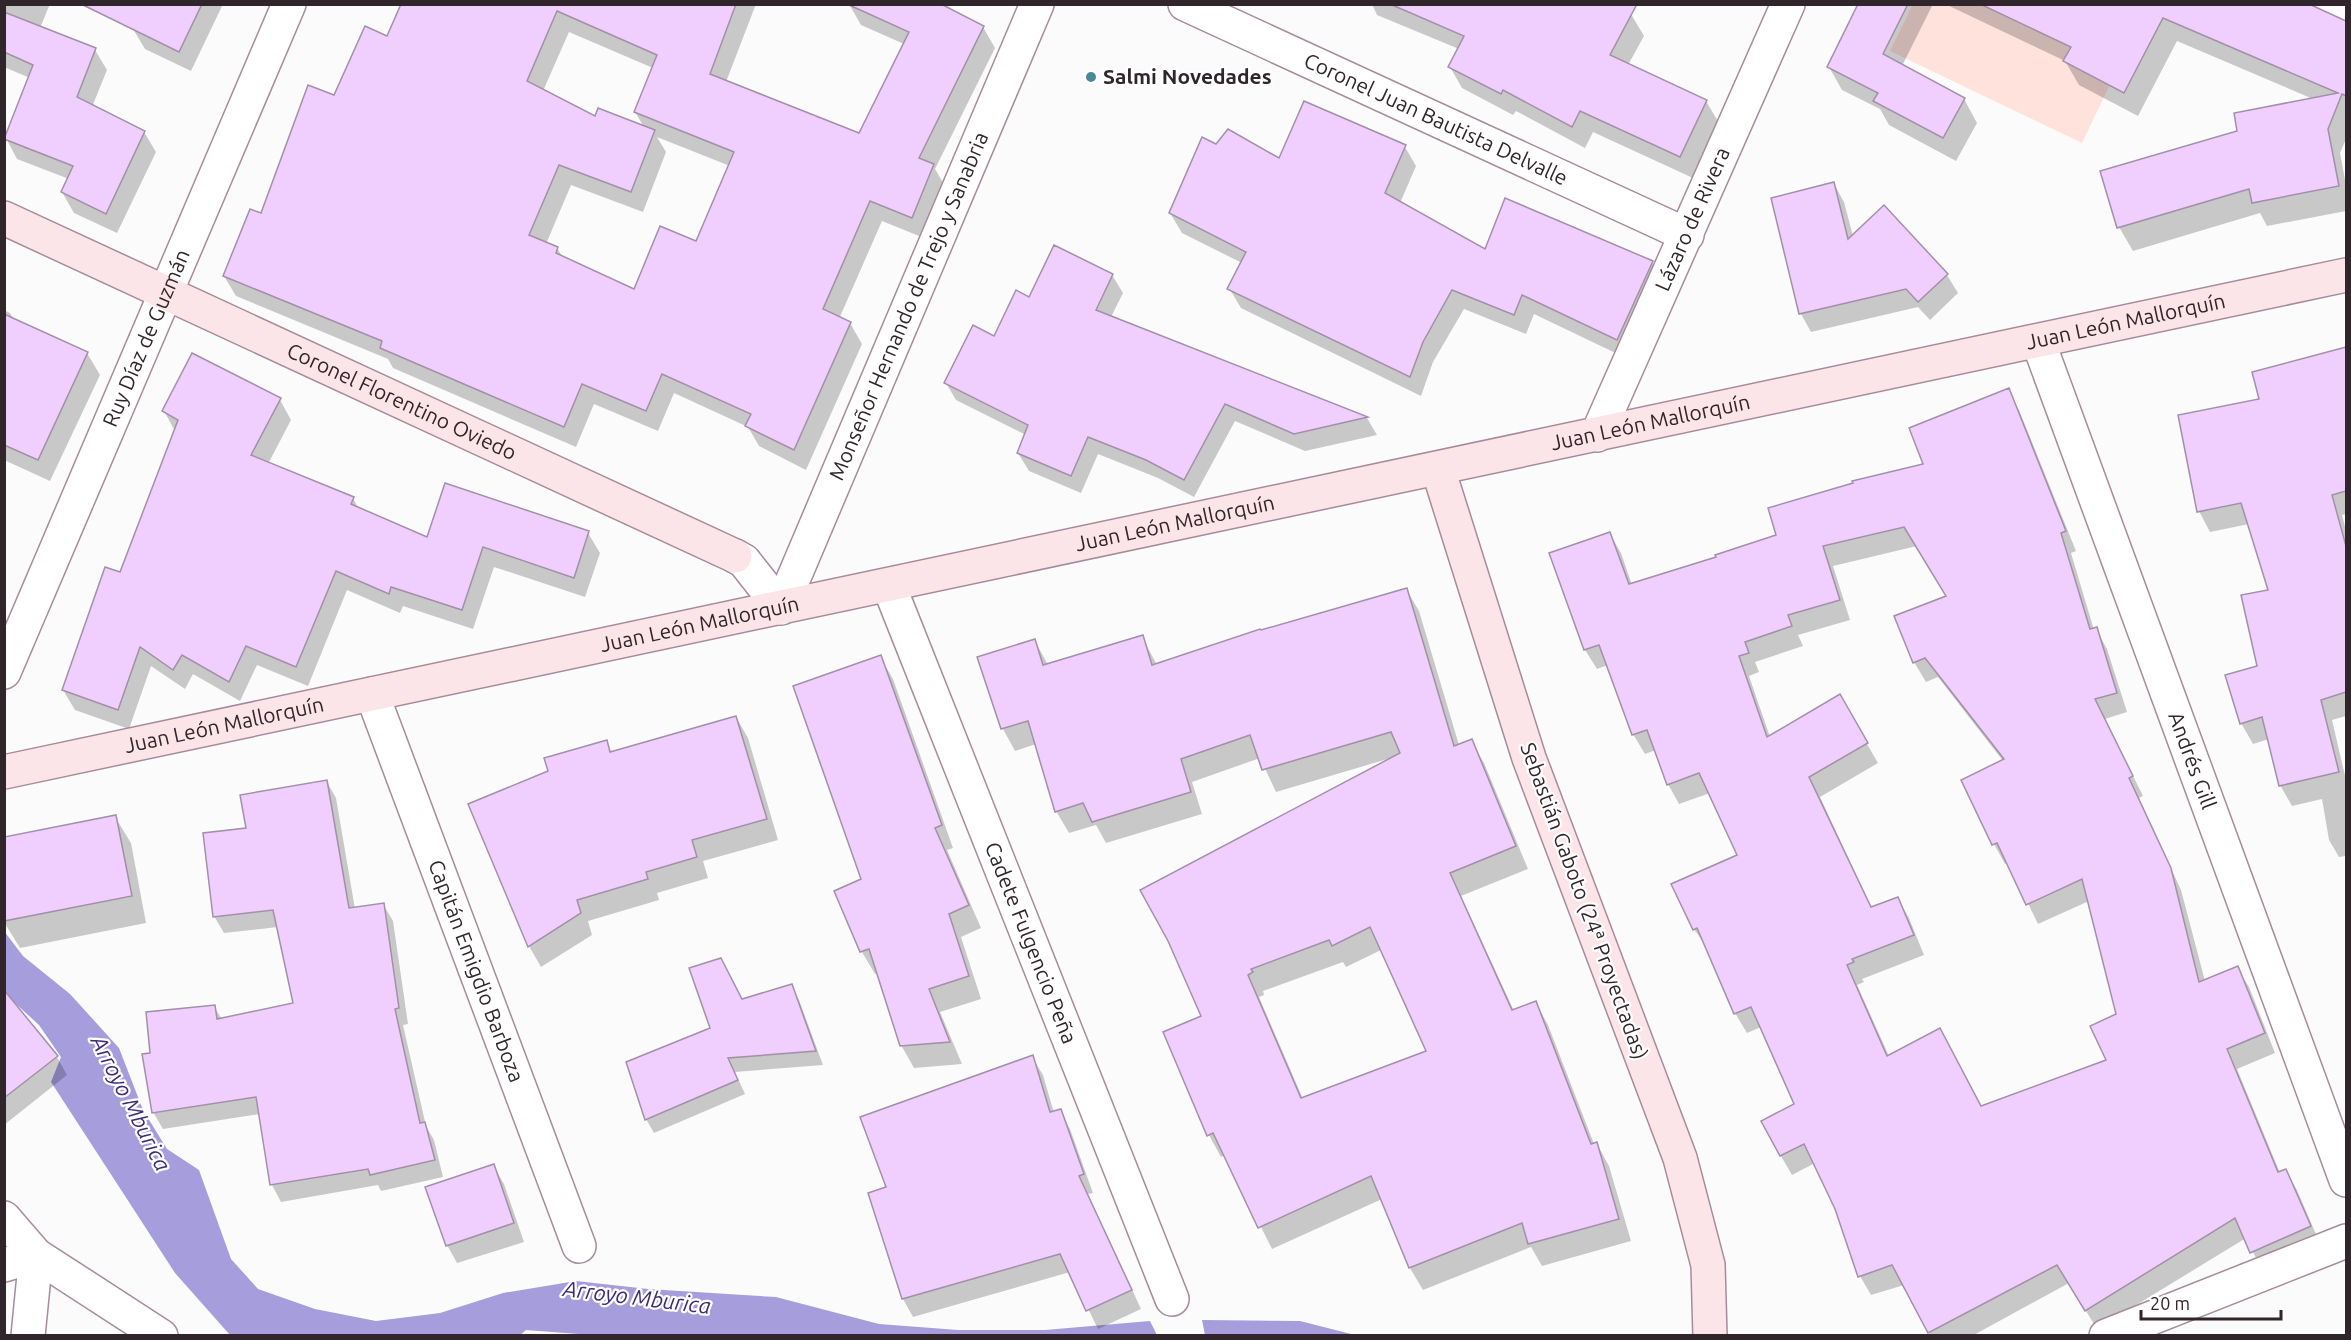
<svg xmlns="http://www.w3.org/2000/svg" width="2351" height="1340" font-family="Ubuntu,sans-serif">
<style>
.green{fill:#fee2db}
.water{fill:#a69ddc}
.shadow{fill:#0003;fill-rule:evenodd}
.building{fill:#f0cefe;stroke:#a290a8;stroke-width:1.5;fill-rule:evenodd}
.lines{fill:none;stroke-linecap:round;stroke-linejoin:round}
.street-casing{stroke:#a78b9c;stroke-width:36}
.secondary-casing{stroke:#a78b9c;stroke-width:36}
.street{stroke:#fff;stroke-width:33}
.secondary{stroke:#fbe5e9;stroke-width:33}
.poi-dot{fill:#468a99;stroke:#fff;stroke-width:2}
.labels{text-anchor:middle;stroke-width:4.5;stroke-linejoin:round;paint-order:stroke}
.poi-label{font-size:21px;font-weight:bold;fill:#30252b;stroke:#fff;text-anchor:start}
.street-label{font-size:21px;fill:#30252b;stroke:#fff}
.water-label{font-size:22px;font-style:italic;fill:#3e2b75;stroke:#fff}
</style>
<rect width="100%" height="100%" fill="#fbfbfb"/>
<polygon class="green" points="1913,4 2050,5 2130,43 2082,143 1890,51"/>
<g class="water">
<polygon points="4,931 23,956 70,994 119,1048 143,1110 167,1149 199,1170 231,1259 258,1289 315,1309 376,1321 440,1313 503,1293 576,1281 648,1289 776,1297 879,1324 958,1330 1045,1330 1150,1321 1157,1335 605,1336 526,1330 519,1336 230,1335 175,1273 51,1082 61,1057 39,1025 5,994"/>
<polygon points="1202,1320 1300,1321 1355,1335 1205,1335"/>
</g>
<g class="shadow">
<polygon points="4,4 50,4 40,28 95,50 107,70 92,107 144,132 156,152 117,233 74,213 62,192 69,179 17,159 6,138 30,78 4,67"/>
<polygon points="145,4 223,4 191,71 145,49 133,29"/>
<path d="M 521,4 L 756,4 L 726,82 L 860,135 L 904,44 L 861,25 L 849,4 L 983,27 L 995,48 L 935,169 L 945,186 L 924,238 L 882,221 L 839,319 L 850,323 L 862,344 L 806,470 L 759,446 L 748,427 L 674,393 L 658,431 L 594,404 L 576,447 L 393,368 L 388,359 L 236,296 L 224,276 L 335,97 L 388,38 ZM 569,32 L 653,68 L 635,112 L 644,127 L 596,118 L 543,91 ZM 657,137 L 730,166 L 697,243 L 635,291 L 563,258 L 557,248 L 546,244 L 571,185 L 643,212 L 666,152 Z"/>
<polygon points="1372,4 1613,4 1631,14 1644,36 1628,65 1706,101 1719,123 1693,178 1593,132 1585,148 1516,111 1513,115 1462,88 1450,67 1459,49 1377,15"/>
<polygon points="1860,4 1933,4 1902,66 1964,99 1977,123 1956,161 1889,125 1880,109 1842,90 1829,67"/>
<polygon points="1945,4 2305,4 2346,22 2346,139 2340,153 2346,185 2346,211 2267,226 2260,213 2133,251 2119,227 2239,132 2313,99 2177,41 2138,116 2079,85 2065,61"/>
<polygon points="1216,145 1280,160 1405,147 1416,166 1400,203 1485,251 1506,200 1652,263 1664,282 1628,359 1534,314 1526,334 1464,309 1433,362 1421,396 1241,308 1229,288 1242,263 1182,233 1170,213"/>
<polygon points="1834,184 1844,202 1853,236 1883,207 1947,275 1958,293 1930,320 1918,307 1811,332 1801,314 1773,199"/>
<polygon points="1112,275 1123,293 1111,317 1367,418 1377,435 1305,451 1235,421 1194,497 1158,478 1098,454 1081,493 1029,471 1018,453 1026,435 956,400 946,383 995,338 1030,299"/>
<polygon points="4,310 10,313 14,320 87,353 100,375 50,481 4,460"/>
<polygon points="2346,348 2346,514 2342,515 2346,530 2346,716 2332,720 2346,780 2346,856 2339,857 2329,840 2322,799 2292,806 2280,785 2269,739 2253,744 2241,723 2259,667 2270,591 2249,524 2210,532 2199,511 2261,400 2254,373"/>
<path d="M 2008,390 L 2019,410 L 2076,551 L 2071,553 L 2094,630 L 2096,629 L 2107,649 L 2127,712 L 2105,719 L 2143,796 L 2139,798 L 2181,890 L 2205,981 L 2237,968 L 2249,987 L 2275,1053 L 2237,1069 L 2280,1173 L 2286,1171 L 2297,1190 L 2321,1246 L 2263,1272 L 2246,1238 L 2097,1329 L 2069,1283 L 1972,1336 L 1931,1336 L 1904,1285 L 1871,1295 L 1860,1276 L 1836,1208 L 1815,1163 L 1792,1175 L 1781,1156 L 1796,1104 L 1761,1027 L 1747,1033 L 1735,1013 L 1707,948 L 1694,929 L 1739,855 L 1710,793 L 1679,804 L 1668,784 L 1656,750 L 1645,754 L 1633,734 L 1608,665 L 1597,669 L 1585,650 L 1551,554 L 1610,534 L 1621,553 L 1632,585 L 1718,558 L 1778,536 L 1925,465 ZM 1917,546 L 1947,597 L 1914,662 L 1926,682 L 1938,677 L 2003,761 L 1994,844 L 2005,864 L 2008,862 L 2038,924 L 2089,901 L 2118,1015 L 2108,1061 L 1981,1108 L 1889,1056 L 1857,985 L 1864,982 L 1862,979 L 1924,955 L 1909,918 L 1898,899 L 1872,909 L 1820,797 L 1878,763 L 1839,696 L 1770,737 L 1749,676 L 1759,672 L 1755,662 L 1803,646 L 1798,635 L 1850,620 L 1833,566 Z"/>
<polygon points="280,400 291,420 268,464 353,498 359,510 428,539 588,533 600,553 585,597 494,567 473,629 403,606 400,613 347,590 308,686 257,665 240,701 193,674 185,689 151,666 129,729 75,710 63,690 121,574 175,431 164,411"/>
<path d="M 1406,589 L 1419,611 L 1459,745 L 1471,741 L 1484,763 L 1528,869 L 1461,896 L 1514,1011 L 1536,1003 L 1548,1025 L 1594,1144 L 1597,1144 L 1609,1166 L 1631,1241 L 1542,1266 L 1531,1247 L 1423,1290 L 1410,1268 L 1382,1199 L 1272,1249 L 1225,1155 L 1221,1157 L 1209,1135 L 1203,1017 L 1391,758 L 1276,792 L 1260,758 L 1192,782 L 1202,814 L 1106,843 L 1096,825 L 1069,833 L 1056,811 L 1036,744 L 1015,751 L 1003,729 L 979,658 L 1035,641 L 1048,665 L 1142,637 L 1157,665 ZM 1381,950 L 1428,1052 L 1303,1099 L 1259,997 L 1264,995 L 1263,991 L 1343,962 L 1346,967 Z"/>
<polygon points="880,657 893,679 953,848 947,850 981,928 961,937 981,999 940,1012 962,1064 914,1068 901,1045 878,973 875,974 862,952 836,892 863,880"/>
<polygon points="736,717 748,738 778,840 703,861 708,878 657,893 659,900 588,921 592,935 541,967 529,946 470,805 550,772 606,742 612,753"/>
<polygon points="327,782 336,798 355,909 383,904 393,921 408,1024 403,1025 426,1126 434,1140 443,1177 381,1191 378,1185 281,1202 272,1185 260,1114 163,1129 153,1112 152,1054 214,1007 222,1019 295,1004 278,927 224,933 214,916 247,830"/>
<polygon points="115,817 131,843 146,923 20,948 4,922 4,839"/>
<polygon points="791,986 799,1000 823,1065 735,1072 745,1094 654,1133 646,1119 712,1028 742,1000"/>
<polygon points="4,1006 57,1057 67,1075 4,1125"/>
<polygon points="1032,1057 1043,1075 1054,1113 1060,1110 1070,1129 1093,1193 1088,1194 1141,1309 1098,1329 1070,1272 913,1317 903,1299 888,1188"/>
<polygon points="493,1165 504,1184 524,1242 457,1263 447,1245"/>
</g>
<g class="building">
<polygon points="81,4 202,4 179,52"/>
<path d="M 401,4 L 736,4 L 710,74 L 859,133 L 909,32 L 847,4 L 941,4 L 984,26 L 919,158 L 934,164 L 912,218 L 870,201 L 823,309 L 851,322 L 794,450 L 745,426 L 751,414 L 662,374 L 646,411 L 582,384 L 564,427 L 380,348 L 382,341 L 223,276 L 250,209 L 261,213 L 308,85 L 334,95 L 365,26 L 387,36 ZM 557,11 L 657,55 L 634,112 L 734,152 L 696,241 L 660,226 L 634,289 L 556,253 L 558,247 L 529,235 L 559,165 L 631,192 L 655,130 L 598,108 L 595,116 L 527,81 Z"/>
<polygon points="1390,4 1637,4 1610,55 1707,100 1680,157 1580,111 1572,127 1503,90 1501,94 1448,67 1464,36"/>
<polygon points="1858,4 1908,4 1883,54 1965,98 1943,138 1873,101 1878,93 1827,67"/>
<polygon points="1980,4 2309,4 2346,21 2346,96 2342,94 2328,129 2339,186 2252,203 2249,189 2117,228 2100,171 2237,131 2234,113 2338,93 2163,18 2124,93 2063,61 2071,47"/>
<polygon points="4,12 96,48 77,97 145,131 106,214 61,192 73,166 4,139 33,65 4,52"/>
<polygon points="1304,101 1406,145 1385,193 1485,249 1505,198 1653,261 1617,340 1522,295 1514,315 1452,290 1423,342 1410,377 1227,289 1246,252 1169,213 1202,137 1216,144 1228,129 1279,158"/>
<polygon points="1834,182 1848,239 1884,205 1948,274 1918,302 1906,289 1799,314 1771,198"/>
<polygon points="1054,245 1113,274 1096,310 1368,417 1294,434 1225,404 1184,480 1146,460 1088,437 1071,476 1017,453 1028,425 944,383 973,325 994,336 1016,290 1029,297"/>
<polygon points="4,314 88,352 38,460 4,445"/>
<polygon points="2346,347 2346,491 2332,495 2346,546 2346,692 2321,700 2339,772 2279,786 2262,717 2240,724 2225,675 2257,666 2241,595 2268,590 2241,503 2197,512 2178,415 2259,399 2252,372"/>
<polygon points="192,353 281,398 251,455 354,497 351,504 427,537 445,483 589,531 574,578 483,547 462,610 391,587 389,594 336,571 296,667 246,646 229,682 182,655 173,670 140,647 118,710 62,690 105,567 120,572 178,420 162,411"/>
<path d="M 2009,388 L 2066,531 L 2061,533 L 2090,629 L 2097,627 L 2117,693 L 2095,699 L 2133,776 L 2129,778 L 2171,868 L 2199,982 L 2238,966 L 2265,1033 L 2227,1049 L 2278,1172 L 2286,1169 L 2311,1226 L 2250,1253 L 2235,1218 L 2085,1311 L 2057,1265 L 1928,1333 L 1892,1265 L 1858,1277 L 1835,1209 L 1804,1144 L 1780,1156 L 1761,1121 L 1794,1104 L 1751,1007 L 1734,1014 L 1697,928 L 1693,930 L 1671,884 L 1737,855 L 1699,773 L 1667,785 L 1647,730 L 1632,735 L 1599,645 L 1584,650 L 1549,553 L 1610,532 L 1629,584 L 1716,557 L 1715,555 L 1776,535 L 1768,508 L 1853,483 L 1852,481 L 1923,464 L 1909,428 ZM 1904,527 L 1946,596 L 1894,616 L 1913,663 L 1925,658 L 2004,759 L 1961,780 L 1992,845 L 1997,843 L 2026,905 L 2082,879 L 2116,1014 L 2090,1026 L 2106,1060 L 1981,1106 L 1940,1028 L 1887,1056 L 1847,965 L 1854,962 L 1852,959 L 1914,935 L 1898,897 L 1871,907 L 1809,777 L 1868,743 L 1840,694 L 1767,737 L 1739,656 L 1749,653 L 1745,642 L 1792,626 L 1788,615 L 1840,600 L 1823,546 Z"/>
<path d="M 1407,588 L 1454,746 L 1472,739 L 1516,846 L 1450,873 L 1512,1010 L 1536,1001 L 1591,1144 L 1597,1142 L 1619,1219 L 1528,1244 L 1522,1223 L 1409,1268 L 1371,1176 L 1258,1228 L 1213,1133 L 1207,1136 L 1163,1032 L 1201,1016 L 1168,941 L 1140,890 L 1400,753 L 1391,732 L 1262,770 L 1250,735 L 1181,759 L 1191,792 L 1092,822 L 1083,803 L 1055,812 L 1028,721 L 1001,729 L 977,657 L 1035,639 L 1043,665 L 1143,635 L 1152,665 L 1260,629 L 1261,630 ZM 1370,927 L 1426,1051 L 1301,1098 L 1248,975 L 1253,972 L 1251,969 L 1329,940 L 1332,946 Z"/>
<polygon points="881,655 942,825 935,828 969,905 949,914 969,976 929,989 950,1042 900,1046 869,949 860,952 834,891 861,879 793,686"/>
<polygon points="736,716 767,819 692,840 697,857 646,872 648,879 577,900 581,913 528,947 468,804 548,771 544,758 607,740 610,752"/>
<polygon points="327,780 349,908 384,903 399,1008 395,1009 420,1123 425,1122 435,1160 370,1175 368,1169 270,1185 256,1097 152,1113 142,1054 150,1053 146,1012 215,1005 217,1019 293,1003 273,910 213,917 203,833 246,828 240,795"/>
<polygon points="116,815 132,896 4,921 4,837"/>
<polygon points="721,958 742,999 792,984 816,1051 728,1058 738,1080 645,1120 626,1062 710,1028 689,968"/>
<polygon points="4,990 58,1056 4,1098"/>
<polygon points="1033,1055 1050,1112 1061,1109 1084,1174 1079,1176 1132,1290 1086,1311 1060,1254 902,1299 868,1193 886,1187 860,1117"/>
<polygon points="494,1164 514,1223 446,1246 425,1187"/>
</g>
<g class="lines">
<g class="street-casing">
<g id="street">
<path id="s1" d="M 1185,4 L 1687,235"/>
<path id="s2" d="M 2038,341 L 2346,1180"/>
<path id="s3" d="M 1597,435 L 1788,4"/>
<path id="s4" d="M 735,556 L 744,561 L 781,608 L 1037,4"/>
<path id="s5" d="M 889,586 L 1172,1299"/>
<path id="s6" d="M 4,672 L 289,4"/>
<path id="s7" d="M 372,694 L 579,1246"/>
<polyline points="4,1218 36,1255 28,1336"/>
<polyline points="4,1265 36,1255 161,1336"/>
<polyline points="2106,1336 2346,1241"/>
</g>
</g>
<g class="secondary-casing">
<g id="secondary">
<path id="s8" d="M 4,218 L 735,556"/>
<polyline points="1438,469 1529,758 1680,1158 1708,1265 1710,1336"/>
<path id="s9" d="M 4,772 L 2346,275"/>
</g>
</g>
<use href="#street" class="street"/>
<use href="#secondary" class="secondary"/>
</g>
<circle class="poi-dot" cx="1091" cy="77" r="6"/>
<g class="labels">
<g class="poi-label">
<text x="1103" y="84">Salmi Novedades</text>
</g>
<g class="street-label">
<text dy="7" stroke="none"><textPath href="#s1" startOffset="276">Coronel Juan Bautista Delvalle</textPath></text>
<text dy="7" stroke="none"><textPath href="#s3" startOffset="236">Lázaro de Rivera</textPath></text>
<text dy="7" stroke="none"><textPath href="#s4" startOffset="398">Monseñor Hernando de Trejo y Sanabria</textPath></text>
<text dy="7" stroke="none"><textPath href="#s9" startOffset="2169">Juan León Mallorquín</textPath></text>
<text dy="7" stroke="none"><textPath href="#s6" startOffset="363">Ruy Díaz de Guzmán</textPath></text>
<text dy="7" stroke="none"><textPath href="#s8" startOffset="438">Coronel Florentino Oviedo</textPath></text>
<text dy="7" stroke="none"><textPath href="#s9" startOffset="1683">Juan León Mallorquín</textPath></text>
<text dy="7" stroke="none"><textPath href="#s9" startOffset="1197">Juan León Mallorquín</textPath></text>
<text dy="7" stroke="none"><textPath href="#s9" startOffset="711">Juan León Mallorquín</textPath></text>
<text dy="7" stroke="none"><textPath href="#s9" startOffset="225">Juan León Mallorquín</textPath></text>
<text dy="7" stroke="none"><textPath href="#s2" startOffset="447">Andrés Gill</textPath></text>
<text transform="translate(1584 901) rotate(70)" y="7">Sebastián Gaboto (24ª Proyectadas)</text>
<text dy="7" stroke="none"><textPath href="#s5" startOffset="384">Cadete Fulgencio Peña</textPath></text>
<text dy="7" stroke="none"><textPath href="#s7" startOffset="296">Capitán Emigdio Barboza</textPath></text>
</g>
<g class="water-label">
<text transform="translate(131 1103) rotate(63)" y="8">Arroyo Mburica</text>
<text transform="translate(637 1297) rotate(7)" y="8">Arroyo Mburica</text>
</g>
</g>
<rect width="2351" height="1340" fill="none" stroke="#30252b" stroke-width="12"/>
<path d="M2141 1310v9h140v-9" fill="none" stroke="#30252b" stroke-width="3"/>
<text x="2150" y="1310" font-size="18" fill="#30252b" stroke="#ffffff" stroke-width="4.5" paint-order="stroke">20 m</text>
</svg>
